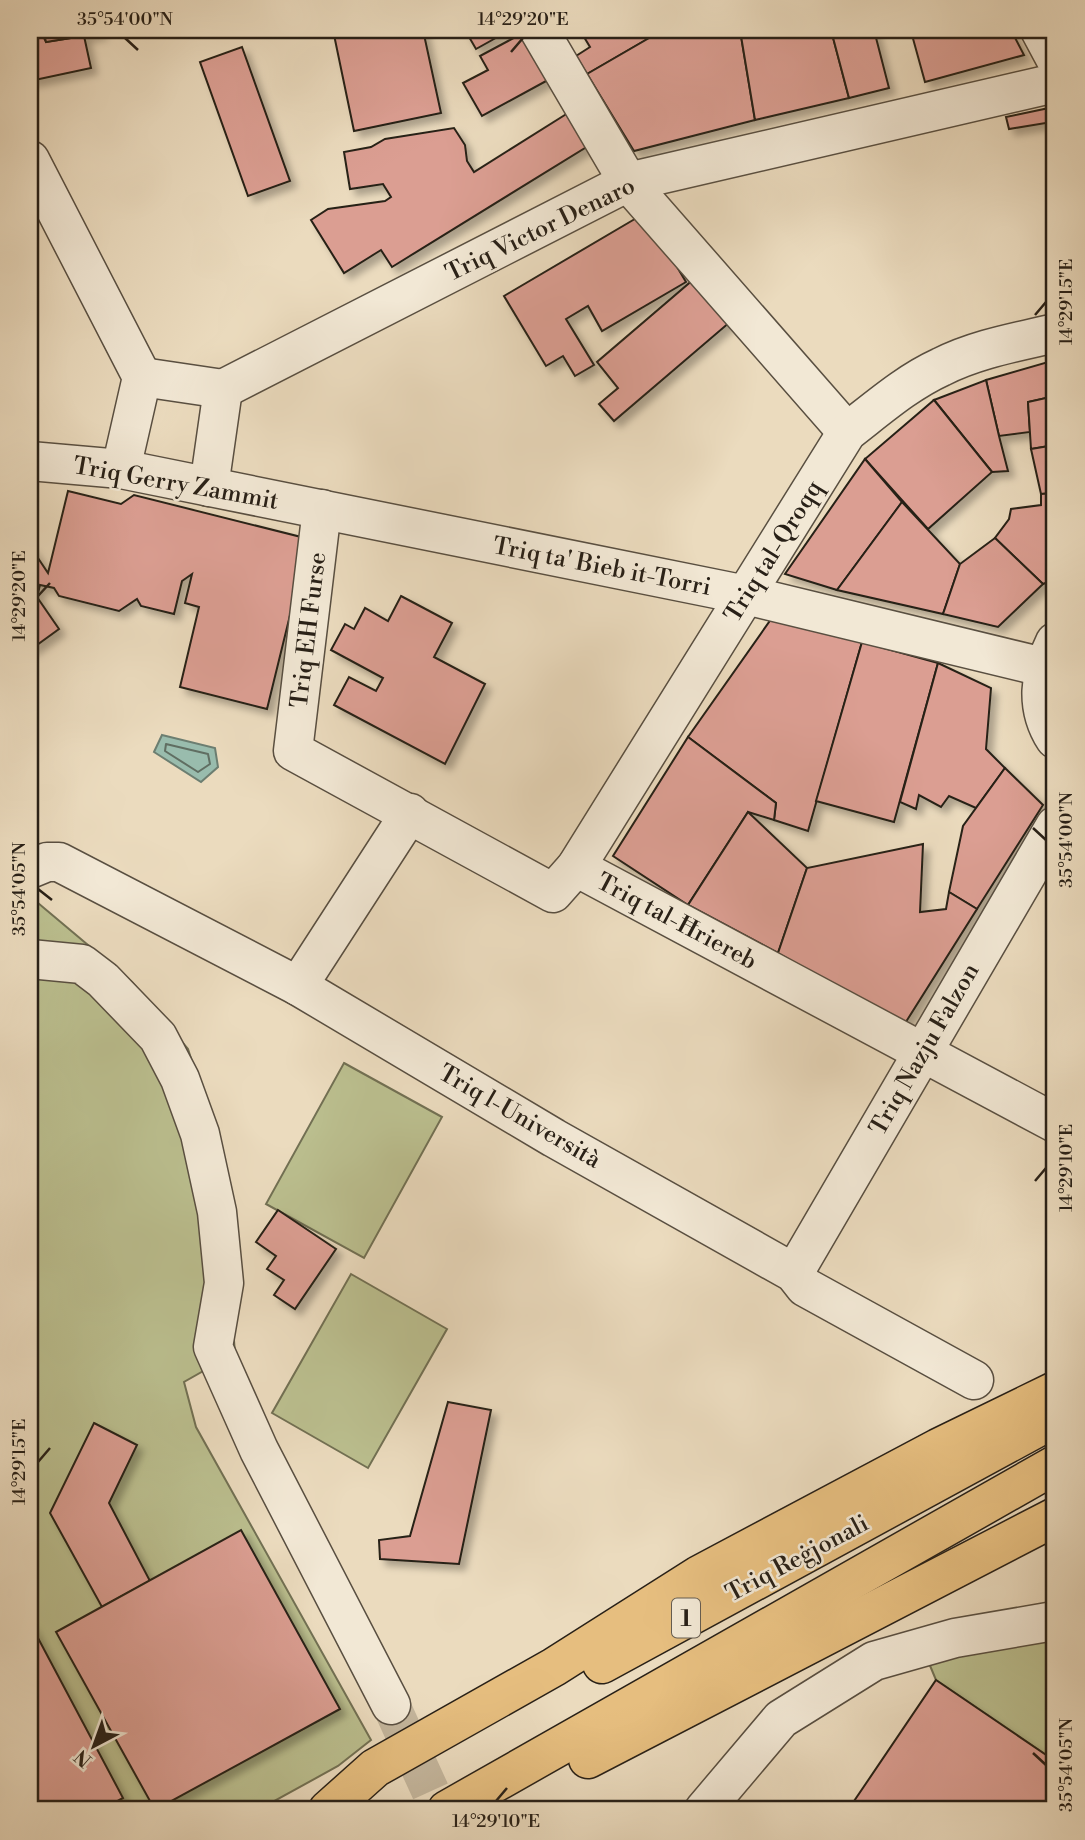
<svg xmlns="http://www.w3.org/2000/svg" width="1085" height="1840" font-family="'Libre Bodoni',serif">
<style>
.green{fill:#bbbf8f;stroke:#727053;stroke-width:2}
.water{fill:#99bcad;stroke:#6c7e71;stroke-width:2}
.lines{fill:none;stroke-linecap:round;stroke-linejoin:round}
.shore{stroke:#606e62;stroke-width:2}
.building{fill:#db9e92;stroke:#282017;stroke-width:2;filter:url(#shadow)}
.minor-tunnel{stroke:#c4b69d;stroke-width:38;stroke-dasharray:38 19;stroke-linecap:butt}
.minor-casing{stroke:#594f41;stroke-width:41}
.highway-casing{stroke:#282017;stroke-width:41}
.minor{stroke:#f2e8d5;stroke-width:38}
.highway{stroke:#e6be7f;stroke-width:38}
.ticks{fill:none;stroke:#282017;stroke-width:2.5}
.labels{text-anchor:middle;stroke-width:5;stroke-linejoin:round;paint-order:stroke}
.shield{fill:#f2e8d5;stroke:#655c50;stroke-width:2}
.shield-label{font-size:23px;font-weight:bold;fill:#282017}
.street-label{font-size:24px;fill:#282017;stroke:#f2e8d5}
.neatline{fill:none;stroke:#282017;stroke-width:2.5}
.ticks-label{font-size:18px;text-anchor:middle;fill:#282017}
</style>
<defs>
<filter id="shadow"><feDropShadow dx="6" dy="6" stdDeviation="3.5" flood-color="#0004"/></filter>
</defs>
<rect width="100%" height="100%" fill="#ebdbbe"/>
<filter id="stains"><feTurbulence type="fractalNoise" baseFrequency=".00286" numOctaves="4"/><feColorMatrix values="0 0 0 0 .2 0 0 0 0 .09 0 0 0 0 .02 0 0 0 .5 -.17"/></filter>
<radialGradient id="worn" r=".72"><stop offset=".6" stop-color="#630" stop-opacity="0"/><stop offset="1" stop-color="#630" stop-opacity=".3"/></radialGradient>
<g class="green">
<polygon points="38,903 132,982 188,1049 218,1143 235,1353 184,1382 196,1427 371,1740 338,1766 258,1810 30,1810 30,908"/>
<polygon points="344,1063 442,1117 364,1258 266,1204"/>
<polygon points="351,1274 447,1329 368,1468 272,1413"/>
<polygon points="1055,1640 1055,1761 936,1680 926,1656"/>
</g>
<polygon class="water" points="162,735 215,748 218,767 201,782 154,752"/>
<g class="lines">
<polygon class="shore" points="166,744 208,754 210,764 198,772 165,751"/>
</g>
<g class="building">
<polygon points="30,30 40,30 46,42 84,36 91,68 30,81"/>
<polygon points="43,30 100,30 101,33 46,42"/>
<polygon points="333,30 423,30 441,113 354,131"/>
<polygon points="465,30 510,30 476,49"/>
<polygon points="584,30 663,30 587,74 576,56 590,47 581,32"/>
<polygon points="663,30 740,30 755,120 634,151 587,74"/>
<polygon points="740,30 831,30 849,98 755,120"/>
<polygon points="831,30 874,30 889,88 849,98"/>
<polygon points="927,30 1011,30 1024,55 925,82 912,35"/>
<polygon points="523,33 548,80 482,116 463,83 488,70 480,56"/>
<polygon points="242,47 290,181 248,196 200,62"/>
<polygon points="1049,108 1052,122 1009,129 1006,117"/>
<polygon points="568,113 593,143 392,267 381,250 344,273 311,220 328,209 385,201 391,197 383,184 350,189 344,152 371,147 385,139 454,128 465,145 467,161 474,172"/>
<polygon points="645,213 686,282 602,331 588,306 566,319 594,365 575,376 563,356 546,366 504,296"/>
<polygon points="701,273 737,316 614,421 599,404 618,388 597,362"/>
<polygon points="1055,360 1055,396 1028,402 1030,432 999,436 986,380"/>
<polygon points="986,380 999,436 1008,471 992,472 934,400"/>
<polygon points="1055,396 1055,445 1031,449 1028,402"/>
<polygon points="934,400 992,472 928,529 865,459"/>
<polygon points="1055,445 1055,493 1041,494 1031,449"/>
<polygon points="865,459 902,502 837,590 785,574"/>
<polygon points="68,491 121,504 134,495 301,537 307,546 267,709 180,687 199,607 185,603 192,574 182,581 174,614 141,606 137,599 119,611 59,596 54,588 40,585 37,597 59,629 30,650 30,546 48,573"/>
<polygon points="1055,493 1055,579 1043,584 995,538 1009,519 1011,509 1041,505 1041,494"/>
<polygon points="902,502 960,564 943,614 837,590"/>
<polygon points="995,538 1043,584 998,627 943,614 960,564"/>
<polygon points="401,596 452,623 434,657 485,684 445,764 334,705 349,677 376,691 383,678 331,650 345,624 354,629 365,608 388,621"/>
<polygon points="774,615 862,642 808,831 774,820 776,803 688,737"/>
<polygon points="862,642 938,663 894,822 816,801"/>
<polygon points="938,663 991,688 986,749 1005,768 976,808 949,796 941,807 919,795 916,809 900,802"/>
<polygon points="688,737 776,803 774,820 748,812 688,905 613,856"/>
<polygon points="1005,768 1043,805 977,909 949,892 963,826"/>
<polygon points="748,812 807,868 778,953 688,905"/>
<polygon points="923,844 920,912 946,909 949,892 977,909 904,1025 778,953 807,868"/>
<polygon points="278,1210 336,1249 295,1309 274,1295 284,1280 267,1269 276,1256 256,1242"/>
<polygon points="448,1402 491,1410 459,1564 380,1559 379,1540 410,1536"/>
<polygon points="94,1423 137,1445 109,1503 150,1581 102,1607 50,1513"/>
<polygon points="241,1530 340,1709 155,1810 56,1632"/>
<polygon points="30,1623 123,1798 101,1810 30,1810"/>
<polygon points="936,1680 1055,1761 1054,1810 848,1810"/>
</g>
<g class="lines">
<polyline class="minor-tunnel" points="391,1705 439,1810"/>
<g class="minor-casing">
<g id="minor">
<polyline points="539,30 628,182 847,432"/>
<polyline points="1040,30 1055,58"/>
<polyline points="30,160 142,377 121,469"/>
<polyline points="142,377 223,389"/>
<polyline points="223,389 628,182 1055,83"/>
<polyline points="30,461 121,469 746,595 1043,667"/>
<polyline points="209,487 223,389"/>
<path d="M 322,509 L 293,751 L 553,893 L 576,867 L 847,432 C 877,409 906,383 941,367 C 976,349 1017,342 1055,333"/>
<path d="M 1055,642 C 1039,674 1035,708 1055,739"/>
<polyline points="576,867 1055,1123"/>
<polyline points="30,869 47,862 59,862 298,986 554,1138 794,1273 805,1287 974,1380"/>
<polyline points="30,959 82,964 103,980 158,1037 180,1079 200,1134 217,1212 224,1283 213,1347 259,1450 391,1705"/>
<polyline points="298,986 410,813"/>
<polyline points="794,1273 1055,826"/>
<polyline points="704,1810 781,1719 874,1661 955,1638 1048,1622 1055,1623"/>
</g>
</g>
<g class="highway-casing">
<g id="highway">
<polyline points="602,1664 1040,1426"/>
<polyline points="588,1759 1055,1517"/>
<polyline points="328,1810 375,1768 554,1667 699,1575 938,1448 1055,1391"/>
<polyline points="447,1810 1055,1465"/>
</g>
</g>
<use href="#minor" class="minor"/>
<use href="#highway" class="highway"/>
</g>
<path class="ticks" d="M 125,38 L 138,50M 511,52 L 523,38M 1035,315 L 1046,302M 38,596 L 50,583M 1033,828 L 1046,840M 38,889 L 52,900M 1035,1181 L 1046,1168M 38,1462 L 50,1448M 1033,1753 L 1046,1765M 496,1801 L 507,1788"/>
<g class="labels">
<rect class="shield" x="672" y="1598.5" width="28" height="39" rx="5"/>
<g class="shield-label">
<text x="686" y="1626">1</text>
</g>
<g class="street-label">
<text transform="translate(540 229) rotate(-26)" y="8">Triq Victor Denaro</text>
<text transform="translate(176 483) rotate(10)" y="8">Triq Gerry Zammit</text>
<text transform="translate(773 551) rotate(-58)" y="8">Triq tal-Qroqq</text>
<text transform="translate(602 566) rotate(11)" y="8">Triq ta' Bieb it-Torri</text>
<text transform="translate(308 630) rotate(-83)" y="8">Triq EH Furse</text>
<text transform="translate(677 921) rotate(28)" y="8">Triq tal-Ħriereb</text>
<text transform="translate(924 1049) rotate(-60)" y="8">Triq Nazju Falzon</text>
<text transform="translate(520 1116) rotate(30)" y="8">Triq l-Università</text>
<text transform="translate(797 1558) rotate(-28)" y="8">Triq Reġjonali</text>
</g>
</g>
<rect width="1085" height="1840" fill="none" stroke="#ebdbbe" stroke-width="77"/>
<g transform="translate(94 1746) rotate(221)" stroke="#f2e8d5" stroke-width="5" paint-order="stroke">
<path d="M0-5L12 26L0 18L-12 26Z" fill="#282017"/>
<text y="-10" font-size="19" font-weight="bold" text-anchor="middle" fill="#282017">N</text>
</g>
<rect x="38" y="38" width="1008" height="1763" class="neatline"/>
<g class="ticks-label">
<text x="125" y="25">35°54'00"N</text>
<text x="523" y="25">14°29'20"E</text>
<text transform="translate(1066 302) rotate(-90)" y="6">14°29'15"E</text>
<text transform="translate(19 596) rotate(-90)" y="6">14°29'20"E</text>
<text transform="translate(1066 840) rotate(-90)" y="6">35°54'00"N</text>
<text transform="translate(19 889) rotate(-90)" y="6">35°54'05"N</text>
<text transform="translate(1066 1168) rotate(-90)" y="6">14°29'10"E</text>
<text transform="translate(19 1462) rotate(-90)" y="6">14°29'15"E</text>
<text transform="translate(1066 1765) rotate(-90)" y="6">35°54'05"N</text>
<text x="496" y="1827">14°29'10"E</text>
</g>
<rect width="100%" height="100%" filter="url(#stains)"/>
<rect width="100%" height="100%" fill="url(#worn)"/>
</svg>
